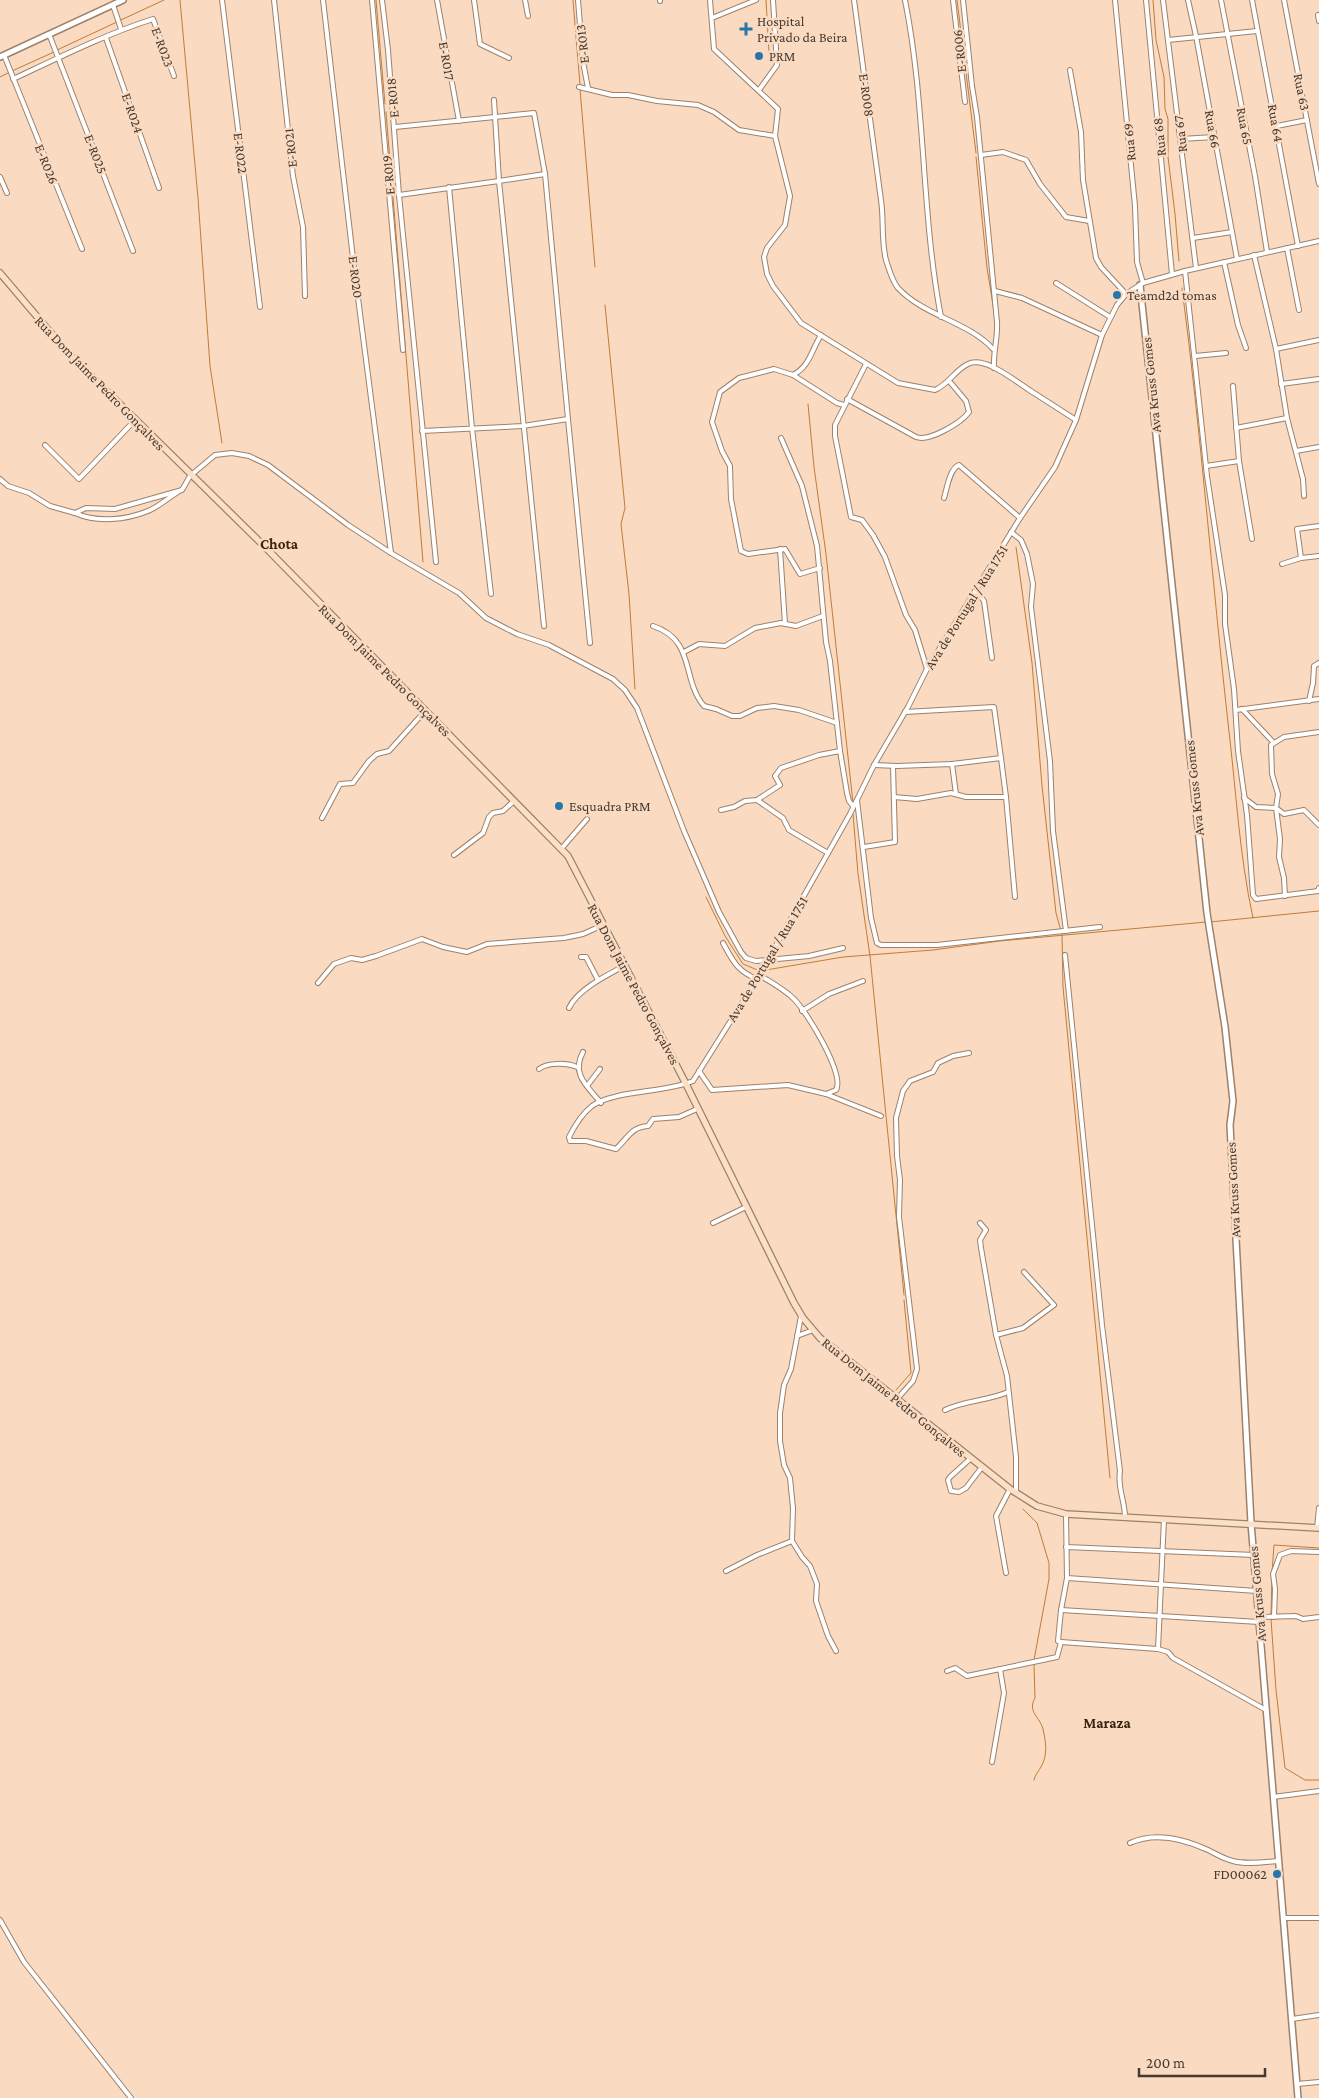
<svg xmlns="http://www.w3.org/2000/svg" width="1319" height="2098" font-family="'Crimson Pro',serif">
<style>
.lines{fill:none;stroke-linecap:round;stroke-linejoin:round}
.stream{stroke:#c47b34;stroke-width:1}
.minor-casing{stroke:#9d816a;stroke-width:6}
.tertiary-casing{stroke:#9d816a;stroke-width:8}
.secondary-casing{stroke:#9d816a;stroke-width:8}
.minor{stroke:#fff;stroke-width:4}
.tertiary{stroke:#fff;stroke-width:5}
.secondary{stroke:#fbe0c5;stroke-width:5.5}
.poi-dot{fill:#2776a8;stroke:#fadbc2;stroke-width:2}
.labels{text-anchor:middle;stroke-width:5;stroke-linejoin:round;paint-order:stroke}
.poi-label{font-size:14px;fill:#463a30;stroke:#fadbc2;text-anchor:start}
.street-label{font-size:14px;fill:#463a30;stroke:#fadbc2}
.neighbourhood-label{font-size:15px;font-weight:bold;fill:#3b2410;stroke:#fadbc2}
</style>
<rect width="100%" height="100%" fill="#fadbc2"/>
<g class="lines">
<g class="stream">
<polyline points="180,0 198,198 210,366 222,443"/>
<polyline points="376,0 385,104"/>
<polyline points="573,0 580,85"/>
<polyline points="766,0 769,52"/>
<polyline points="957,0 976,153"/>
<polyline points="1153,0 1156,40 1164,77 1165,109 1168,119 1168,157 1175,214 1179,261"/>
<polyline points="121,20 164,0"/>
<polyline points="57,50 117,22"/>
<polyline points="12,71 54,52"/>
<polyline points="0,77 8,73"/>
<polyline points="580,89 595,267"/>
<polyline points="386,112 423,562"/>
<polyline points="976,157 987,268 995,317"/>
<path d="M 1182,288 C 1201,433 1212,579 1228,723 C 1236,788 1239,854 1253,918"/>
<polyline points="605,305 625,508 621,524 629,594 635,689"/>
<polyline points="808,404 814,467 826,554 853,803"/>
<polyline points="1016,547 1032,663 1042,786 1056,913 1062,935 1063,987 1110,1478"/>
<polyline points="853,814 858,874 870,956 904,1295"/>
<polyline points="706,897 725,936 743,964 760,971 843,957 933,950 1000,941 1206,922"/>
<polyline points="1210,922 1319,911"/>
<polyline points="896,1390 911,1373 904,1300"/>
<polyline points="1023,1509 1037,1523 1049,1563 1049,1579 1034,1660"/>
<polyline points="1272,1573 1274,1545 1319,1548"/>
<polyline points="1271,1615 1272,1577"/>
<polyline points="1271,1619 1276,1690 1285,1768 1305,1780 1319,1780"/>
<path d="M 1034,1780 C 1035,1775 1038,1772 1041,1767 C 1048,1754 1046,1743 1043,1729 C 1040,1717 1027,1712 1035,1698 L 1034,1664"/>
</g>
<g class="minor-casing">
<g id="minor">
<polyline points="222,0 260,307"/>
<polyline points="274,0 293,176 303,227 305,296"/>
<polyline points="323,0 354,267 391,553"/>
<polyline points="372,0 403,350"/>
<polyline points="382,0 388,50 399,195 436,562"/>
<polyline points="437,0 459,121"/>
<polyline points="474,0 480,44 509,58"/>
<polyline points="525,0 528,16"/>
<polyline points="578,0 583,62 588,88"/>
<polyline points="660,0 660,1"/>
<path d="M 710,0 L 714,49 L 778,109 L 775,136 L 790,196 L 785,225 L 767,248 L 764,257 L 767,274 L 773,286 L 801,323 L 898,383 L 935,390 C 949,384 955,370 968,364 C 986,355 1020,385 1034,393 C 1048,402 1062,411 1076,420"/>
<path d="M 854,0 C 863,67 872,133 881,200 C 884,219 881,241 886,260 C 889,269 892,281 898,288 C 924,316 969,322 993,349"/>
<path d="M 905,0 C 926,105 921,213 941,317"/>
<polyline points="953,0 965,102"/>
<path d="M 963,0 L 972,86 L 977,117 L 997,322 C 998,338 993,352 994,368"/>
<polyline points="1115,0 1135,206 1137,262 1143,283"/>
<polyline points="1146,0 1172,274"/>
<polyline points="1163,0 1196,268"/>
<polyline points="1188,0 1196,36 1237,259"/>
<polyline points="1221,0 1255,176 1267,252"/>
<polyline points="1252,0 1298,246"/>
<polyline points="1284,0 1319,184"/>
<polyline points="113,5 121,29"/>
<polyline points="1318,15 1319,21"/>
<polyline points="712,18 756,0"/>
<polyline points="49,34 133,251"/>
<polyline points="106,38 159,188"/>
<polyline points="1168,40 1257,31"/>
<polyline points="4,55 82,249"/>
<polyline points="1070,70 1081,132 1083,180 1096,258 1101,267 1126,294"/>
<path d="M 13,79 C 58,58 106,34 153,19 L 174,76"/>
<polyline points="579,87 612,95 628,95 657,101 698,105 714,112 739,130 775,136"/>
<polyline points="759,90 777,65 773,0"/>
<polyline points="494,100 499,181 545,174"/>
<polyline points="1277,126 1307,120"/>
<polyline points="395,127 534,113 545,174 568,419"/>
<polyline points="1181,139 1214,137"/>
<polyline points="981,155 1003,152 1026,160 1040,184 1066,217 1089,221"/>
<polyline points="0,177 7,193"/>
<polyline points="449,187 472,428 491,594"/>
<polyline points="399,195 499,181 544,626"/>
<polyline points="1193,238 1232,232"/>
<polyline points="1287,248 1299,310"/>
<polyline points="1254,255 1276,349 1287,418 1303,479 1304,496"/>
<polyline points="1224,262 1238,325 1246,348"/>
<polyline points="1185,271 1207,476 1225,595 1225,624 1234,689 1238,751 1247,815 1253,895 1256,899 1318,891 1319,888"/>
<polyline points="1056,283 1110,317"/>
<polyline points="995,291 1022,298 1102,335"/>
<polyline points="1276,349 1319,340"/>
<polyline points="1195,356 1226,353"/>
<polyline points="866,364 835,425 835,436 851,517 862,520 873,535 885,557 906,615 915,630 927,669"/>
<path d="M 793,375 C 810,366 811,351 821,335"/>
<polyline points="1281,384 1319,379"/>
<polyline points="1233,386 1239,461 1252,539"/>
<path d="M 847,399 L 916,437 C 929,442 961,423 969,412 L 966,401 L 950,382"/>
<polyline points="1236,428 1287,418"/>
<polyline points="422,431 523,426 568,419 590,643"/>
<polyline points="781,438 802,486 817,546 826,642 830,661 840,751 847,793 849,801 853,806"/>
<polyline points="45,445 79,479 136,419"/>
<polyline points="1296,451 1319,447"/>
<polyline points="1206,466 1239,461"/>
<polyline points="0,479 8,486 29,493 50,506 75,513 86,508 115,509 182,490 190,476 215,455 232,453 249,456 268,465 348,525 391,553 459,593 486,618 517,634 549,645 613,679 625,690 637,708 684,831 719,912 741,952 746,958 756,961 809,956 843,948"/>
<path d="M 944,498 C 947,488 950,468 959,465 L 1020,518"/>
<path d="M 75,513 C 97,523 126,520 148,511 C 158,507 168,498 178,492"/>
<polyline points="1011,532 1021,540 1027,554 1033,584 1031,607 1050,761 1053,831 1066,931"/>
<polyline points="780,549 785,624"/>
<polyline points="1301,558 1297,529 1319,526"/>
<polyline points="1282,564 1301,558 1319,556"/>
<polyline points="820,568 800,574 785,549 748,554 741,551 731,499 730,466 722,451 712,422 720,392 739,378 774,369 793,375 837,403 844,405"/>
<polyline points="976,590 984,601 992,658"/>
<path d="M 653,626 C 696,640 681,679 704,706 L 716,709 L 732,716 L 740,716 L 757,708 L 774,706 L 799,710 L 837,723"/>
<polyline points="684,652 699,644 725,646 755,628 781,623 796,626 823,616"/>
<polyline points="1309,701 1313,683 1314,666 1319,663"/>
<polyline points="1242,709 1273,742"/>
<polyline points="1236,710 1319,699"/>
<polyline points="905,712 994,707 1001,758 952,764"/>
<polyline points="1001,758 1006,797"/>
<polyline points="874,765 897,766 952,764 956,794"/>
<polyline points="894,797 917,799 951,793 966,797 1006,797 1015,897"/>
<polyline points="1244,798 1256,807 1276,808 1284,814 1304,810 1319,825"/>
<polyline points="757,800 783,818 789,830 828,853"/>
<polyline points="857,800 871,918 877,943 881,945 937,945 1100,927"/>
<polyline points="721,810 734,807 745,801 757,800 780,785 775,776 781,768 819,755 840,751"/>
<polyline points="322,818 340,784 353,783 369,761 377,754 389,751 426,710"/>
<polyline points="864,847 895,842 893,766"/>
<polyline points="562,848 587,819"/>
<polyline points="454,855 483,833 489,817 493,813 503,811 514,801"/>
<polyline points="1285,896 1284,878 1279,857 1280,839 1276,808 1278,794 1272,774 1271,745 1284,737 1319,732"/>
<path d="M 723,943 C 733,961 737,971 757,979"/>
<path d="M 1065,955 L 1102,1325 L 1120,1471 C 1117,1487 1125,1501 1125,1517"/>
<polyline points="581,957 586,957 598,980"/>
<path d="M 759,975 C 771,982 784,989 794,999 C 807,1012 845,1074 836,1090 L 826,1094"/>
<polyline points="318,983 334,964 351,958 362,960 376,956 422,939 443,947 467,952 487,944 564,938 583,934 603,925"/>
<path d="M 569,1008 C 577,990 607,975 624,966"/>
<polyline points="802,1011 829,994 863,981"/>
<path d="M 583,1052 C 571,1074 587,1086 601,1103"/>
<path d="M 539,1069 C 548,1062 567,1063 577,1067"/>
<polyline points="699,1071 712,1090 788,1085 826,1094 881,1116"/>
<polyline points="587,1086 600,1069"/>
<path d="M 697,1109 L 679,1117 L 653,1119 L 648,1126 C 631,1127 628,1138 616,1149 L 586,1141 L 570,1141 L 569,1137 C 574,1127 583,1113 592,1106 C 614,1090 666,1093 693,1081 L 757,979 L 801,901 L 850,814 L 874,765 L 908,707 L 927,669 L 1020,518 L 1055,467 L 1076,420 L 1102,335 L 1117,305 L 1126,294 L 1143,283 L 1185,271 L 1319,241"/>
<polyline points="713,1223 746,1207"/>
<polyline points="980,1223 986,1230 980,1240 981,1248 996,1335 1007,1376 1016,1457 1016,1493"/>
<polyline points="801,1316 791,1369 784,1385 780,1413 780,1441 784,1465 790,1478 793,1508 792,1541 802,1557 810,1566 817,1584 816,1601 828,1636 836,1651"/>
<polyline points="996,1335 1023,1328 1054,1305 1024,1272"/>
<polyline points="797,1336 813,1330"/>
<polyline points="897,1399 913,1381 917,1369 899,1217 900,1180 897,1156 896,1118 903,1091 910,1081 933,1072 938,1063 953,1056 969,1053"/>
<path d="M 945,1410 C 965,1400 988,1401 1008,1392"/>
<polyline points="971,1458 950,1477 948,1480 951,1491 959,1492 966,1488 982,1467"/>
<polyline points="1317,1528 1319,1508"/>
<polyline points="1066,1547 1254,1555"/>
<polyline points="726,1571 757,1555 792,1541"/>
<polyline points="1006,1573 996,1516 1010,1489"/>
<polyline points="1067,1578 1257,1591"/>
<polyline points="1061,1610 1259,1622"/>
<polyline points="1259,1617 1296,1616 1303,1619 1319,1617"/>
<polyline points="1274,1617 1275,1589 1273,1574 1280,1555 1291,1551 1319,1552"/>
<polyline points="1061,1642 1158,1649 1168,1652 1173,1658 1266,1710"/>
<polyline points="1158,1649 1164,1519"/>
<polyline points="947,1671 955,1668 967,1676 1057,1657 1061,1642 1058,1641 1061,1610 1067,1578 1066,1514"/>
<polyline points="992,1762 1004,1693 1000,1669"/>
<polyline points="1273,1797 1319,1791"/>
<path d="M 1130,1843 C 1156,1831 1184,1839 1208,1850 C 1216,1854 1224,1859 1233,1861 C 1247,1865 1264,1862 1279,1861"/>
<polyline points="1283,1918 1319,1918"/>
<polyline points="0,1920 24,1962 131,2098"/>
<polyline points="1292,2019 1319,2015"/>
<polyline points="1297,2084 1319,2082"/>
</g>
</g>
<g class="tertiary-casing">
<g id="tertiary">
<polyline points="0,57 123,0"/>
<polyline points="1140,285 1207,913 1225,1027 1233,1101 1230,1125 1251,1523 1298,2098"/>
</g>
</g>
<g class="secondary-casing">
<polyline id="secondary" points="0,273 68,353 267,549 568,856 686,1084 794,1303 803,1318 820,1338 1010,1489 1037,1506 1066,1514 1319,1528"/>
</g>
<use href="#minor" class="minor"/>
<use href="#tertiary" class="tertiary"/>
<use href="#secondary" class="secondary"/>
</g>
<g class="poi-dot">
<path d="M743.5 21.5h5v5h5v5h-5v5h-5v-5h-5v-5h5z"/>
<circle cx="759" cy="56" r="5"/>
<circle cx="1117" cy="295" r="5"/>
<circle cx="559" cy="806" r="5"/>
<circle cx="1277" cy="1874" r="5"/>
</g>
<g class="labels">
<g class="poi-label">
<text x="757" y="26">Hospital<tspan x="757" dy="16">Privado da Beira</tspan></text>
<text x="769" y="61">PRM</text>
<text x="1127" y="300">Teamd2d tomas</text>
<text x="569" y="811">Esquadra PRM</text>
<text x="1267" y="1879" text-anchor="end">FD00062</text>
</g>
<g class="street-label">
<text transform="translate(582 44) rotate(-96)" y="5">E-R013</text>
<text transform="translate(163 47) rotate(70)" y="5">E-R023</text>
<text transform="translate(959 51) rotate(-96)" y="5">E-R006</text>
<text transform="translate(447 61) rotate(80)" y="5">E-R017</text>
<text transform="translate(1302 92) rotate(79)" y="5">Rua 63</text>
<text transform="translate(867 95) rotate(82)" y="5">E-R008</text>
<text transform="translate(392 98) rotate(-95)" y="5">E-R018</text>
<text transform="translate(133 113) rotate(71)" y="5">E-R024</text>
<text transform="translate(1276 123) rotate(80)" y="5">Rua 64</text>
<text transform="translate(1245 126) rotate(79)" y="5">Rua 65</text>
<text transform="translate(1213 129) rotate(80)" y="5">Rua 66</text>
<text transform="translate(1180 134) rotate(-97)" y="5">Rua 67</text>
<text transform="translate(1159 137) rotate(-96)" y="5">Rua 68</text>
<text transform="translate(1129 142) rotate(-95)" y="5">Rua 69</text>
<text transform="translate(290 148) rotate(-96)" y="5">E-R021</text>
<text transform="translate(241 153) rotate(83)" y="5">E-R022</text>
<text transform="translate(96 154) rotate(69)" y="5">E-R025</text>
<text transform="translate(47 164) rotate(68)" y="5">E-R026</text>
<text transform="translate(388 175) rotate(-95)" y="5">E-R019</text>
<text transform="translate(356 277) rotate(83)" y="5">E-R020</text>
<text transform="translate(100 383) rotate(46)" y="5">Rua Dom Jaime Pedro Gonçalves</text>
<text transform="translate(1151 385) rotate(-96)" y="5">Ava Kruss Gomes</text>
<text transform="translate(966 607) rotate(-58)" y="5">Ava de Portugal / Rua 1751</text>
<text transform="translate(385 670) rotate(45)" y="5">Rua Dom Jaime Pedro Gonçalves</text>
<text transform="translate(1194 788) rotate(-96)" y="5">Ava Kruss Gomes</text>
<text transform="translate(767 959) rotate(-59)" y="5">Ava de Portugal / Rua 1751</text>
<text transform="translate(634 984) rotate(62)" y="5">Rua Dom Jaime Pedro Gonçalves</text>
<text transform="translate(1233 1190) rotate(-93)" y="5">Ava Kruss Gomes</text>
<text transform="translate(894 1397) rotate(39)" y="5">Rua Dom Jaime Pedro Gonçalves</text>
<text transform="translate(1257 1594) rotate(-95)" y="5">Ava Kruss Gomes</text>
</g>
<g class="neighbourhood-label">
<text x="279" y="549">Chota</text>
<text x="1107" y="1728">Maraza</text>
</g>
</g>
<path d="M1139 2068v8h126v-8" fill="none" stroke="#463a30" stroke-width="2.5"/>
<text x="1146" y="2068" font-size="15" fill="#463a30" stroke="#fadbc2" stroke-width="4" paint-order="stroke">200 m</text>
</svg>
